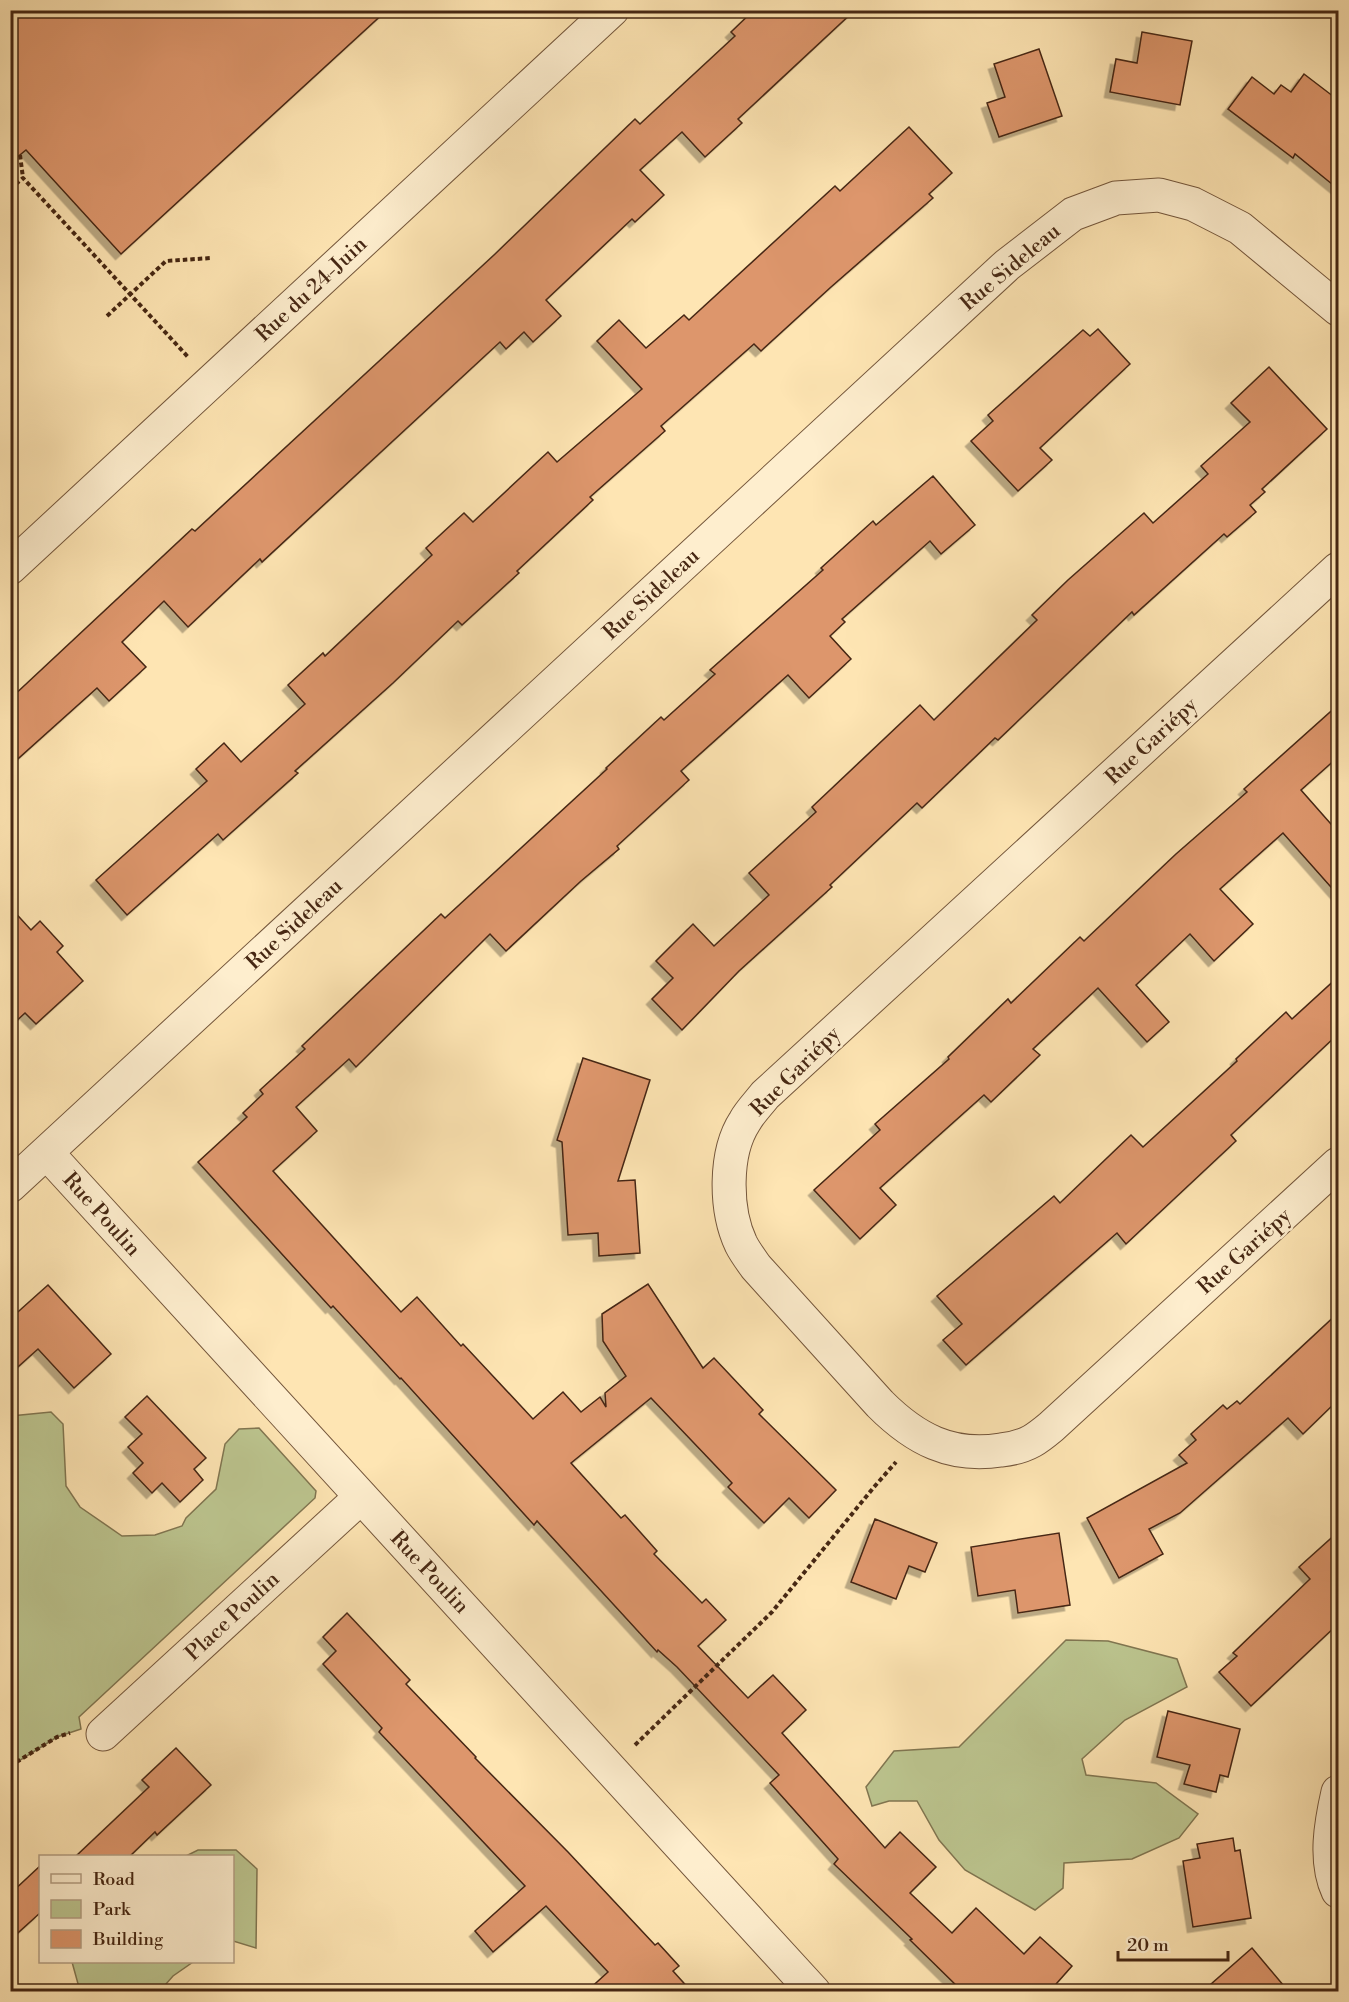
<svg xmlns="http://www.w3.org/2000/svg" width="1349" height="2002" font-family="'Libre Bodoni',serif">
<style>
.green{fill:#bcc58f;stroke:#817651;stroke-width:1.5}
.building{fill:#dd966c;stroke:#462713;stroke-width:1.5;filter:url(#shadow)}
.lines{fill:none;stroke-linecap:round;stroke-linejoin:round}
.minor-casing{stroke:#74563b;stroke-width:35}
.path{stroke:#462713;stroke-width:4;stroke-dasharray:4.5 3;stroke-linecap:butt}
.minor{stroke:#feeece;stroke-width:33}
.labels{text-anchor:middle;stroke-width:5;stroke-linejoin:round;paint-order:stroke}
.street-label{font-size:21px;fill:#462713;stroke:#feeece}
</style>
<defs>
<filter id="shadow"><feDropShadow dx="-5.5" dy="5.5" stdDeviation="0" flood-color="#0004"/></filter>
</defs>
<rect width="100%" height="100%" fill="#fee5b3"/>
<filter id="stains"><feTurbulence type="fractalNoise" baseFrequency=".00333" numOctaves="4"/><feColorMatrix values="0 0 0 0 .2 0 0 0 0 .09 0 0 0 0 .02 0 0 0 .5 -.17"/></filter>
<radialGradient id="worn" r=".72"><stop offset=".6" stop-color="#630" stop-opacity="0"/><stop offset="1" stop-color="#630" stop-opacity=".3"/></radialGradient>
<g class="green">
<polygon points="51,1412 63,1424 66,1486 80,1507 122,1536 155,1535 182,1526 186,1518 216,1489 225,1444 239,1429 259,1428 316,1491 315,1498 79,1717 81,1729 57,1737 11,1766 11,1416"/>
<polygon points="1066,1640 1108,1641 1177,1659 1187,1687 1125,1720 1082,1759 1086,1775 1156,1783 1198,1814 1179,1838 1132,1859 1064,1863 1063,1888 1035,1910 965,1870 939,1840 917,1801 889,1801 872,1806 866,1787 894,1751 959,1747"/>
<polygon points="198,1850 236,1850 257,1869 256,1948 233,1941 232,1856 186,1856"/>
<polygon points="72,1962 193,1962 173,1976 159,1992 80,1991"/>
</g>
<g class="building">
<polygon points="10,10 387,10 121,254 26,150 10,163"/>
<polygon points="754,10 855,10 738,119 742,123 705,157 682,132 640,170 664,195 635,222 632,219 546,300 561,316 533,342 524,332 506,349 500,342 262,562 260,559 188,627 164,601 122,642 146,667 109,701 97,688 10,766 10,699 192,529 195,531 494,255 635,119 640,124 735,36 731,32"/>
<polygon points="1142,32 1192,41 1180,105 1110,92 1116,59 1137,63"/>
<polygon points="1039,49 1062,116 999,137 987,103 1005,97 994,64"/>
<polygon points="1304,74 1338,100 1338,189 1295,154 1293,158 1228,109 1252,77 1274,94 1281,85 1291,92"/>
<polygon points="909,127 952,173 929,194 933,198 831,287 761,351 754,344 661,426 665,431 590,497 593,500 517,571 519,573 462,625 458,621 393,683 295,771 298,773 223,840 218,834 127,915 96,880 207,781 196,769 224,743 241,762 305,704 288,685 323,653 325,656 432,555 426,548 464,513 473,522 548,452 557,462 642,389 597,341 619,320 646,348 684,315 689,320 835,186 840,191"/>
<polygon points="1098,329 1130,364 1040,448 1052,460 1018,491 971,441 993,421 988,415 1083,330 1090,336"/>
<polygon points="1269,367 1327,429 1262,489 1265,492 1250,505 1256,512 1227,537 1224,534 1134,615 1132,612 998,740 995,738 922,808 917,803 830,885 832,887 739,971 682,1030 652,999 673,978 656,961 693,924 714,946 769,895 749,873 816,812 812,807 920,705 934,720 1037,620 1032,615 1068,580 1144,513 1153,523 1208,474 1201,466 1250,422 1231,403"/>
<polygon points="933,476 975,525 941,554 930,541 842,619 845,622 830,636 851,659 809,698 788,675 681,771 689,780 617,846 619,849 581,881 506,951 490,934 356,1067 349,1059 296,1107 317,1131 273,1171 401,1312 417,1297 461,1346 463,1344 533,1419 563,1392 581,1412 600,1397 606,1407 605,1393 626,1376 603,1341 602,1314 648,1284 703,1368 714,1358 763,1410 759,1414 836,1490 809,1518 789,1498 764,1523 728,1487 732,1483 651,1398 571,1463 621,1518 625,1515 657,1551 654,1554 702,1603 706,1599 726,1620 698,1646 748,1698 773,1675 806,1710 782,1733 885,1848 900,1832 936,1867 910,1893 952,1933 976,1908 1024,1954 1040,1937 1072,1966 1049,1992 963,1992 910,1940 912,1939 834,1864 838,1859 770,1783 779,1775 677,1667 658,1650 657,1652 537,1521 534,1525 401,1378 400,1379 333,1306 331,1308 198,1162 247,1117 243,1113 263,1094 260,1090 305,1049 302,1046 441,914 445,918 607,769 606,768 661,717 664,720 715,674 710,670 823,570 821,568 873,521 876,525"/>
<polygon points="1338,705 1338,757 1301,790 1338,832 1338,895 1283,833 1220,889 1253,924 1214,961 1190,934 1136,985 1169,1022 1147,1042 1098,988 1033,1049 1040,1055 991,1102 984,1095 880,1188 896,1205 860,1239 814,1190 880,1130 875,1124 949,1059 948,1057 1008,999 1011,1003 1080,937 1084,941 1176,854 1247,792 1244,789"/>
<polygon points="10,907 31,930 40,921 63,946 57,952 83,981 36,1024 25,1013 10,1027"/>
<polygon points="1338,977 1338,1034 1231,1135 1236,1141 1126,1244 1117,1233 966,1365 943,1340 962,1324 937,1296 1054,1196 1060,1203 1131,1135 1143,1147 1237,1061 1236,1059 1286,1012 1292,1019"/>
<polygon points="583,1058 650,1080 618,1181 635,1180 640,1253 599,1256 598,1233 568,1235 562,1142 557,1140"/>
<polygon points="48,1285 111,1354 74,1388 38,1349 10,1374 10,1319"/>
<polygon points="1338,1313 1338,1400 1303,1434 1288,1418 1180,1513 1149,1529 1163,1554 1119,1578 1087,1518 1187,1463 1179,1455 1196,1440 1191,1434 1223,1405 1227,1409 1237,1401 1240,1404"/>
<polygon points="147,1396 206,1458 194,1469 203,1480 180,1502 162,1483 152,1493 133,1473 143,1463 128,1447 142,1434 125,1417"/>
<polygon points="875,1519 937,1543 925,1572 909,1566 896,1599 851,1582"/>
<polygon points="1338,1532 1338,1624 1251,1706 1219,1672 1237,1656 1233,1653 1310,1579 1299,1567"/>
<polygon points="1059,1533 1070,1605 1018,1613 1015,1590 978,1596 971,1547"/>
<polygon points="347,1613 410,1680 406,1684 476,1757 475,1758 568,1852 655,1945 658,1943 679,1966 673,1971 692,1992 586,1992 608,1972 546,1906 493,1952 475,1931 525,1886 379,1732 382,1728 323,1664 336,1651 323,1637"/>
<polygon points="1168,1711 1240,1729 1228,1777 1220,1775 1216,1792 1184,1784 1190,1765 1157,1757"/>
<polygon points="176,1748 211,1785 157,1835 155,1832 129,1857 75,1857 149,1787 142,1780"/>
<polygon points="1233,1838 1235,1851 1240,1850 1251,1918 1193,1927 1183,1861 1200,1858 1197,1844"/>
<polygon points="40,1866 40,1913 10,1940 10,1894"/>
<polygon points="1252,1948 1289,1992 1202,1992"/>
</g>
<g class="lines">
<g class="minor-casing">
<g id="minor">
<polyline points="10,568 612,10"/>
<path d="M 1338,569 L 765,1095 C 758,1104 750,1112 745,1121 C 724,1153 725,1210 741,1244 C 745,1252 751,1260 756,1267 L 880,1404 C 915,1439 951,1458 1001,1450 C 1011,1449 1023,1446 1032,1441 C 1039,1437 1045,1432 1051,1427 L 1338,1164"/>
<polyline points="47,1153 814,1992"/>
<polyline points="10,1186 1007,265 1073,214 1116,198 1159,195 1193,204 1240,228 1338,309"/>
<polyline points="103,1734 361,1497"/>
<path d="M 1338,1792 C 1331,1823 1324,1861 1338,1891"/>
</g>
</g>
<g class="path">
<polyline points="20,155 23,178"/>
<polyline points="10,189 23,178 188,357"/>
<polyline points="107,316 166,261 211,258"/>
<polyline points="635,1745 772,1612 874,1487 896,1462"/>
<polyline points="10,1766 57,1737 70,1733"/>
</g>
<use href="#minor" class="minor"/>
</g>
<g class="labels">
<g class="street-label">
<text transform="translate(1010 267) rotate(-40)" y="7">Rue Sideleau</text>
<text transform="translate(311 289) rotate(-43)" y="7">Rue du 24-Juin</text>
<text transform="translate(651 594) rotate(-43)" y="7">Rue Sideleau</text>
<text transform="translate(1151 741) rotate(-43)" y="7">Rue Gariépy</text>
<text transform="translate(294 924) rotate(-43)" y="7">Rue Sideleau</text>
<text transform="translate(795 1071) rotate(-45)" y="7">Rue Gariépy</text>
<text transform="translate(102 1214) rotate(48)" y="7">Rue Poulin</text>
<text transform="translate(1244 1251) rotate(-42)" y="7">Rue Gariépy</text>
<text transform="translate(430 1572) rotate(47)" y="7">Rue Poulin</text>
<text transform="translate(232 1616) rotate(-43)" y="7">Place Poulin</text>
</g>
</g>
<rect width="1349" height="2002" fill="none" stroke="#fee5b3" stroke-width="36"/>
<rect x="12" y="12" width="1325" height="1978" fill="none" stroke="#462713" stroke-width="3"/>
<rect x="18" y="18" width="1313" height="1966" fill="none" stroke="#462713" stroke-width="1.5"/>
<rect x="39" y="1855" width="195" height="108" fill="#feeece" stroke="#b49e83" stroke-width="1.5"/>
<rect x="51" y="1874" width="30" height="9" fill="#feeece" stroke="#b49e83" stroke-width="1.5"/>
<text x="93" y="1885" font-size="18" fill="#462713">Road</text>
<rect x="51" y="1900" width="30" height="18" fill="#bcc58f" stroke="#b49e83" stroke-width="1.5"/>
<text x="93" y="1915" font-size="18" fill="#462713">Park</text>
<rect x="51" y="1930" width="30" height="18" fill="#dd966c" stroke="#b49e83" stroke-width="1.5"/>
<text x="93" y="1945" font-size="18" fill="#462713">Building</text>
<path d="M1118 1951v9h110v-9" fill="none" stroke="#462713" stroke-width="3"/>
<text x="1127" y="1951" font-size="18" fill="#462713" stroke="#feeece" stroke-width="4.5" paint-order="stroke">20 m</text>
<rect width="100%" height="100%" filter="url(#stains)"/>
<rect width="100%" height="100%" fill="url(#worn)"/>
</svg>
